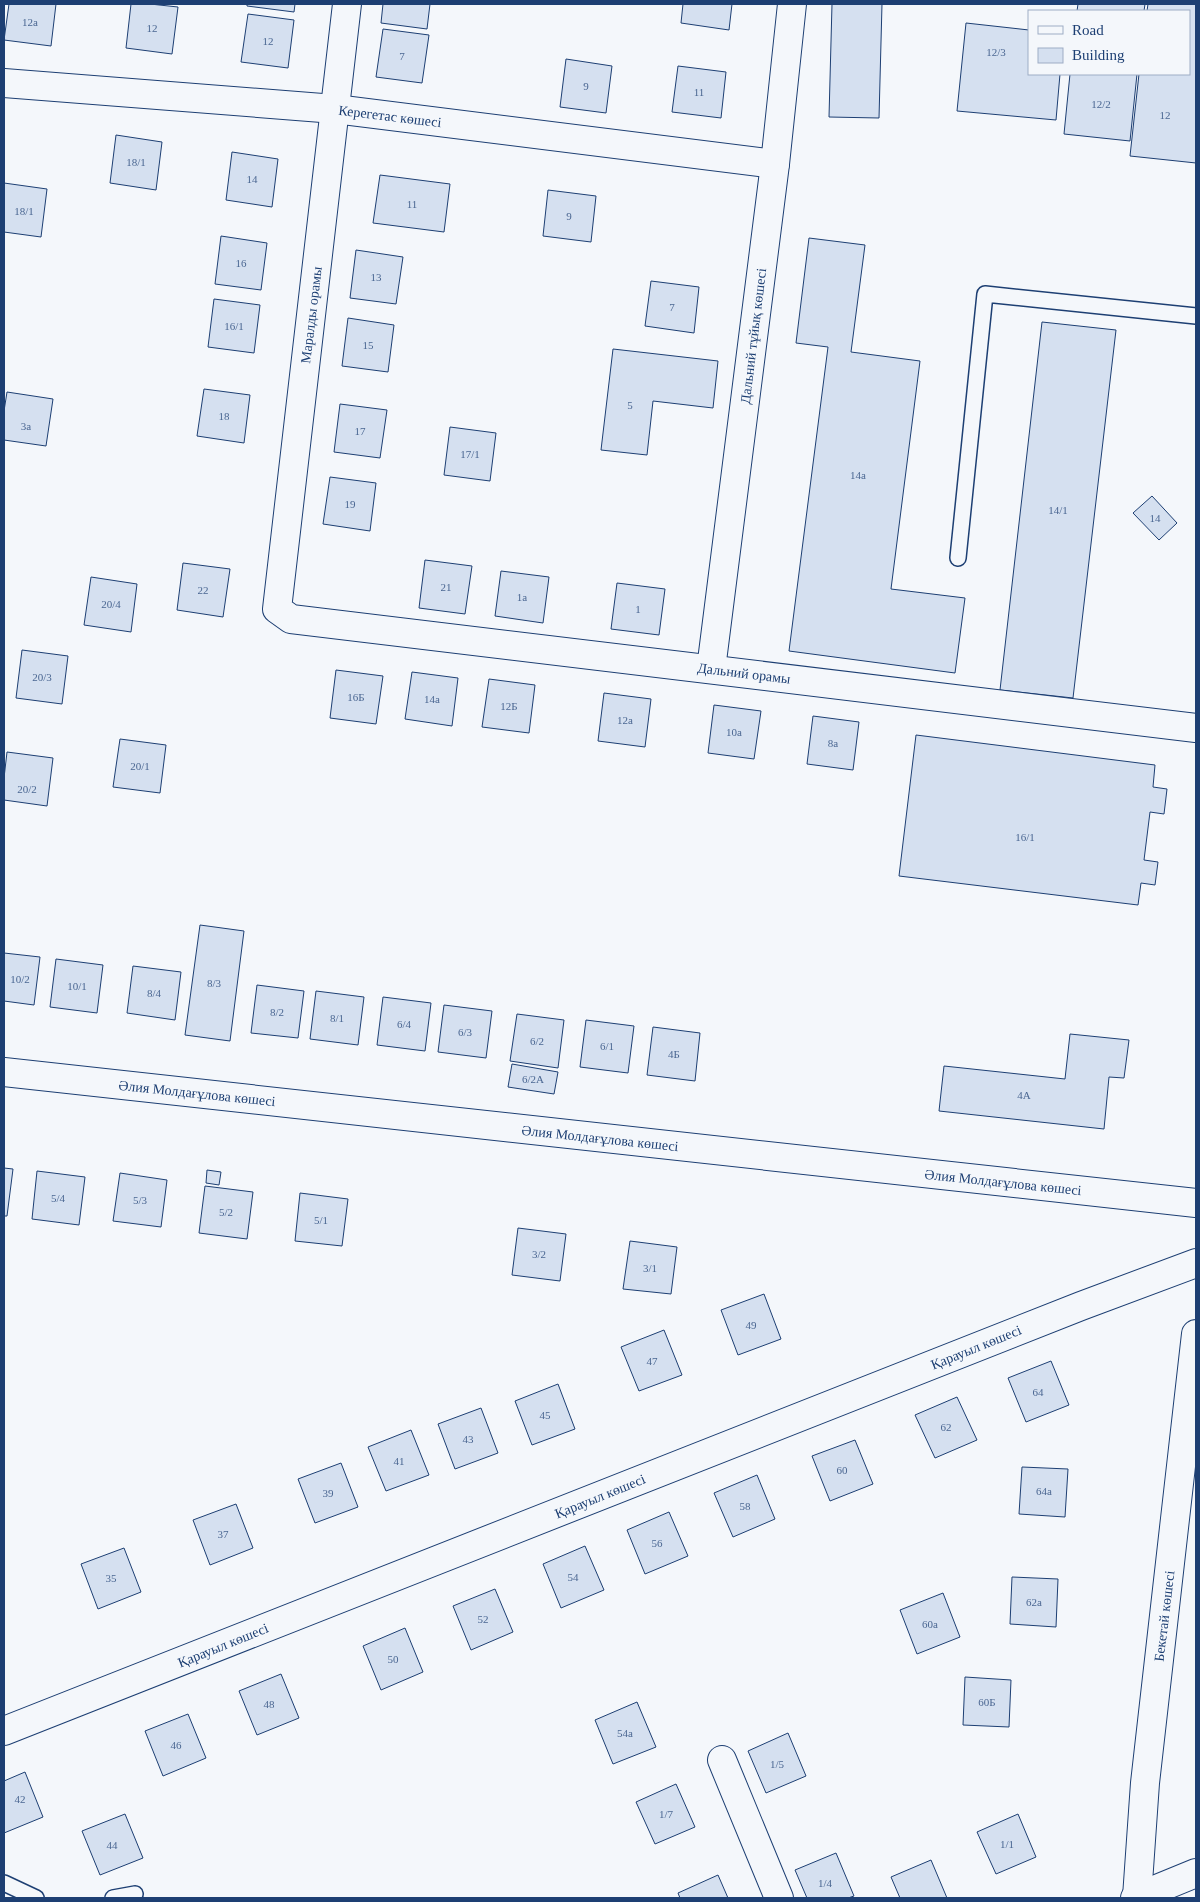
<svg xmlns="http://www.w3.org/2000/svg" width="1200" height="1902" font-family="Georgia,serif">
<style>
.building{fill:#d5e0f0;stroke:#1d3f73}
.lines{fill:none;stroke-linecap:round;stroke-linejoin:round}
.service-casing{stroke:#1d3f73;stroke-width:18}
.minor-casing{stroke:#1d3f73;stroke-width:30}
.tertiary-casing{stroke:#1d3f73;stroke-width:30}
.service{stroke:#f4f7fb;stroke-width:15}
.minor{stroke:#f4f7fb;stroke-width:28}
.tertiary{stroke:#f4f7fb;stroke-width:28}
.labels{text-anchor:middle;stroke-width:4;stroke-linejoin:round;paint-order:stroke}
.number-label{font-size:11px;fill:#4b6792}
.street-label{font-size:14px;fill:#1d3f73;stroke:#f4f7fb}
</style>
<rect width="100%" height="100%" fill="#f4f7fb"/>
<g class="building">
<polygon points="9,4 56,4 51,46 4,40"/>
<polygon points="131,4 150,4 178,7 172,54 126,48"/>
<polygon points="247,4 295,4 294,12 247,6"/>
<polygon points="383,4 430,4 427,29 381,23"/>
<polygon points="683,4 732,4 729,30 681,23"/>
<polygon points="832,4 882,4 879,118 829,117"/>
<polygon points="1078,4 1145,4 1144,11 1077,11"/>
<polygon points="1148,4 1196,4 1196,163 1130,156 1139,74 1189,74 1189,11 1147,11"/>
<polygon points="248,14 294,20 288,68 241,62"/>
<polygon points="966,23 1029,30 1029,74 1060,74 1056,120 957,111"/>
<polygon points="383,29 429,35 422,83 376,77"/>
<polygon points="566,59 612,66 606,113 560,107"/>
<polygon points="678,66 726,72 721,118 672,112"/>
<polygon points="1070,74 1137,74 1130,141 1064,134"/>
<polygon points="116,135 162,142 156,190 110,183"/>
<polygon points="232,152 278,159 272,207 226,200"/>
<polygon points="380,175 450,184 444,232 373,223"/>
<polygon points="4,183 47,189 41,237 4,232"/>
<polygon points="548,190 596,196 591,242 543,236"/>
<polygon points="221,236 267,243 261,290 215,284"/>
<polygon points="809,238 865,245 851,352 920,361 891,589 965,598 955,673 789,651 828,347 796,343"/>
<polygon points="356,250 403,257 396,304 350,298"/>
<polygon points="651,281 699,287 694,333 645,326"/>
<polygon points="214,299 260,305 254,353 208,347"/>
<polygon points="348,318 394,325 388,372 342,366"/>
<polygon points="1042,322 1116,330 1073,698 1000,690"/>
<polygon points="613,349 718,361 713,408 653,401 647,455 601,450"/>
<polygon points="204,389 250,395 244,443 197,436"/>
<polygon points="7,392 53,399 46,446 4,440 4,411"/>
<polygon points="340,404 387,410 380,458 334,452"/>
<polygon points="450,427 496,433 490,481 444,475"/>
<polygon points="330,477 376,483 370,531 323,524"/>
<polygon points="1152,496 1177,523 1159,540 1133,513"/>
<polygon points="425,560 472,566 465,614 419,608"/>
<polygon points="183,563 230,569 223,617 177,610"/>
<polygon points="501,571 549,577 543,623 495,616"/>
<polygon points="91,577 137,584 131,632 84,625"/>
<polygon points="617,583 665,589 659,635 611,629"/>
<polygon points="22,650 68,656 62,704 16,698"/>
<polygon points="336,670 383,676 376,724 330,718"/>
<polygon points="412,672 458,678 452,726 405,719"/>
<polygon points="489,679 535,685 529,733 482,727"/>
<polygon points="604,693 651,699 645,747 598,741"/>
<polygon points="714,705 761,711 754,759 708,753"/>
<polygon points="813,716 859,722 853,770 807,764"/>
<polygon points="916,735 1155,765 1153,787 1167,789 1164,814 1150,812 1144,860 1158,862 1155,885 1141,883 1138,905 899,876"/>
<polygon points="120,739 166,745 160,793 113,787"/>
<polygon points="7,752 53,758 47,806 4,800 4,778"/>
<polygon points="200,925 244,931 230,1041 185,1035"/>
<polygon points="4,953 40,957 34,1005 4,1001"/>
<polygon points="56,959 103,965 97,1013 50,1007"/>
<polygon points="133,966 181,972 175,1020 127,1013"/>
<polygon points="257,985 304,991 298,1038 251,1033"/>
<polygon points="316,991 364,997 358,1045 310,1039"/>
<polygon points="383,997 431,1003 425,1051 377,1045"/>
<polygon points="444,1005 492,1011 486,1058 438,1052"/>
<polygon points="517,1014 564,1020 558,1068 510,1061"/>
<polygon points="586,1020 634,1026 628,1073 580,1067"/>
<polygon points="653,1027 700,1033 695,1081 647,1075"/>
<polygon points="1070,1034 1129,1040 1124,1078 1109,1077 1104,1129 939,1111 944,1066 1065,1079"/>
<polygon points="512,1064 558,1072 554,1094 508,1087"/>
<polygon points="4,1168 13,1169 7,1216 4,1216"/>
<polygon points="207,1170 221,1172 219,1185 206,1183"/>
<polygon points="37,1171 85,1177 79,1225 32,1219"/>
<polygon points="120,1173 167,1180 161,1227 113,1221"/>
<polygon points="205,1186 253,1192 247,1239 199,1233"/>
<polygon points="300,1193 348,1199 342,1246 295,1241"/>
<polygon points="518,1228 566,1234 560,1281 512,1275"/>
<polygon points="630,1241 677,1247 671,1294 623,1289"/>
<polygon points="764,1294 781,1339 738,1355 721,1310"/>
<polygon points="664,1330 682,1375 639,1391 621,1347"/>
<polygon points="1051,1361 1069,1405 1026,1422 1008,1378"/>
<polygon points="558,1384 575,1429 532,1445 515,1401"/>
<polygon points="957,1397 977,1440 935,1458 915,1415"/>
<polygon points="481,1408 498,1453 455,1469 438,1424"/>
<polygon points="411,1430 429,1475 386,1491 368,1447"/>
<polygon points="855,1440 873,1484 830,1501 812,1456"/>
<polygon points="341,1463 358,1507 315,1523 298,1479"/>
<polygon points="1022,1467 1068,1469 1065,1517 1019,1514"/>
<polygon points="757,1475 775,1519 733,1537 714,1493"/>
<polygon points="236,1504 253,1548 210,1565 193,1520"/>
<polygon points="669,1512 688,1556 645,1574 627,1530"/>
<polygon points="585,1546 604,1590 561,1608 543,1564"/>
<polygon points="124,1548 141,1592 98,1609 81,1564"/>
<polygon points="1012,1577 1058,1579 1056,1627 1010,1624"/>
<polygon points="495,1589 513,1632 471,1650 453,1606"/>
<polygon points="943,1593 960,1637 917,1654 900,1610"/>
<polygon points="405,1628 423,1672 381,1690 363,1646"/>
<polygon points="281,1674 299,1718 257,1735 239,1691"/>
<polygon points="965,1677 1011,1680 1009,1727 963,1725"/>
<polygon points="637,1702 656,1747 613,1764 595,1720"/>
<polygon points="188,1714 206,1758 163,1776 145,1731"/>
<polygon points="788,1733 806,1776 766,1793 748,1751"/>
<polygon points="25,1772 43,1817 4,1833 4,1781"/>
<polygon points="676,1784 695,1827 655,1844 636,1802"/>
<polygon points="125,1814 143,1858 100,1875 82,1831"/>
<polygon points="1018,1814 1036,1857 996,1874 977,1832"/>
<polygon points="836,1853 854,1896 848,1898 807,1898 795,1870"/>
<polygon points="931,1860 947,1898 900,1898 891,1877"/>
<polygon points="718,1875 728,1898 680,1898 678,1893"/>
</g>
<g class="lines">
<g class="service-casing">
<g id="service">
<polyline points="958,558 985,294 1196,316"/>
<polyline points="4,1883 36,1898"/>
<polyline points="113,1898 135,1894"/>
</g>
</g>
<g class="minor-casing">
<g id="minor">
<polyline points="347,4 277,609 291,619 1196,728"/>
<polyline points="4,83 335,109 775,164"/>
<polyline points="711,669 775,164 792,4"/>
<polyline points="4,1731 1081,1306 1196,1263"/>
<polyline points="722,1760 779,1898"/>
<polyline points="1137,1897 1145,1783 1196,1334"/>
<polyline points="1135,1898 1196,1873"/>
</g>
</g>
<g class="tertiary-casing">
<polyline id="tertiary" points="4,1072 1196,1203"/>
</g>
<use href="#service" class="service"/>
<use href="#minor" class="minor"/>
<use href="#tertiary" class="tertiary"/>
</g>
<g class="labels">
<g class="number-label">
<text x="30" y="26">12а</text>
<text x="152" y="32">12</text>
<text x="268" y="45">12</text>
<text x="996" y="56">12/3</text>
<text x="402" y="60">7</text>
<text x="586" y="90">9</text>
<text x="699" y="96">11</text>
<text x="1101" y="108">12/2</text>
<text x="1165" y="119">12</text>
<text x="136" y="166">18/1</text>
<text x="252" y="183">14</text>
<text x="412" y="208">11</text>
<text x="24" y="215">18/1</text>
<text x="569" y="220">9</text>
<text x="241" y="267">16</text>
<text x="376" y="281">13</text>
<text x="672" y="311">7</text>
<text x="234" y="330">16/1</text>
<text x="368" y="349">15</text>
<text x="630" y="409">5</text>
<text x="224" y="420">18</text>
<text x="26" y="430">3а</text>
<text x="360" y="435">17</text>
<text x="470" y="458">17/1</text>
<text x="858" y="479">14а</text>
<text x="350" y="508">19</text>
<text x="1058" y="514">14/1</text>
<text x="1155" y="522">14</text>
<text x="446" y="591">21</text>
<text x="203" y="594">22</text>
<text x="522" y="601">1а</text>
<text x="111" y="608">20/4</text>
<text x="638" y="613">1</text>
<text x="42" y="681">20/3</text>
<text x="356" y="701">16Б</text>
<text x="432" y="703">14а</text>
<text x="509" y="710">12Б</text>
<text x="625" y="724">12а</text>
<text x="734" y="736">10а</text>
<text x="833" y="747">8а</text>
<text x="140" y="770">20/1</text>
<text x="27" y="793">20/2</text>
<text x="1025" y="841">16/1</text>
<text x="20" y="983">10/2</text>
<text x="214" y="987">8/3</text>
<text x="77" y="990">10/1</text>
<text x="154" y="997">8/4</text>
<text x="277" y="1016">8/2</text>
<text x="337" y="1022">8/1</text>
<text x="404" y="1028">6/4</text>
<text x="465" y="1036">6/3</text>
<text x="537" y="1045">6/2</text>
<text x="607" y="1050">6/1</text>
<text x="674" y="1058">4Б</text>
<text x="533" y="1083">6/2А</text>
<text x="1024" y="1099">4А</text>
<text x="58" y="1202">5/4</text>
<text x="140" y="1204">5/3</text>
<text x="226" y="1216">5/2</text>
<text x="321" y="1224">5/1</text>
<text x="539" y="1258">3/2</text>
<text x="650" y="1272">3/1</text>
<text x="751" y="1329">49</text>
<text x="652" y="1365">47</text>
<text x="1038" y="1396">64</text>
<text x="545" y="1419">45</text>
<text x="946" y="1431">62</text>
<text x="468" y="1443">43</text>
<text x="399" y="1465">41</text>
<text x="842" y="1474">60</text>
<text x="1044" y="1495">64а</text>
<text x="328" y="1497">39</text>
<text x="745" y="1510">58</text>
<text x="223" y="1538">37</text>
<text x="657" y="1547">56</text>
<text x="573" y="1581">54</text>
<text x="111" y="1582">35</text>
<text x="1034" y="1606">62а</text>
<text x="483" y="1623">52</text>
<text x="930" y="1628">60а</text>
<text x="393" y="1663">50</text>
<text x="987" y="1706">60Б</text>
<text x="269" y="1708">48</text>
<text x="625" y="1737">54а</text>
<text x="176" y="1749">46</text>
<text x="777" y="1768">1/5</text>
<text x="20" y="1803">42</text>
<text x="666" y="1818">1/7</text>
<text x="1007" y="1848">1/1</text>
<text x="112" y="1849">44</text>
<text x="825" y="1887">1/4</text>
</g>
<g class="street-label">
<text transform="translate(390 116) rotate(7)" y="5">Керегетас көшесі</text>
<text transform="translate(311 315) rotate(-83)" y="5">Маралды орамы</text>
<text transform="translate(753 336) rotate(-83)" y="5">Дальний тұйық көшесі</text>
<text transform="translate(744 673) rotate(7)" y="5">Дальний орамы</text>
<text transform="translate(197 1093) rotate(6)" y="5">Әлия Молдағұлова көшесі</text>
<text transform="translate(600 1138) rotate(6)" y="5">Әлия Молдағұлова көшесі</text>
<text transform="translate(1003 1182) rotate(6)" y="5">Әлия Молдағұлова көшесі</text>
<text transform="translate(976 1347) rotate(-22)" y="5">Қарауыл көшесі</text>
<text transform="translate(600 1496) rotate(-22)" y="5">Қарауыл көшесі</text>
<text transform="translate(1164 1616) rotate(-83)" y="5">Бекетай көшесі</text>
<text transform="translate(223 1645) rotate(-22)" y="5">Қарауыл көшесі</text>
</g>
</g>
<rect width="1200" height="1902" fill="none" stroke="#1d3f73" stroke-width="10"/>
<rect x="1028" y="10" width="162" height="65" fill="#f4f7fb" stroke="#9eadc5"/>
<rect x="1038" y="26" width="25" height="8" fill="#f4f7fb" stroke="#9eadc5"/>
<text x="1072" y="35" font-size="15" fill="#1d3f73">Road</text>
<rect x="1038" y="48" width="25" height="15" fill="#d5e0f0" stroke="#9eadc5"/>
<text x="1072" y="60" font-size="15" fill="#1d3f73">Building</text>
</svg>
